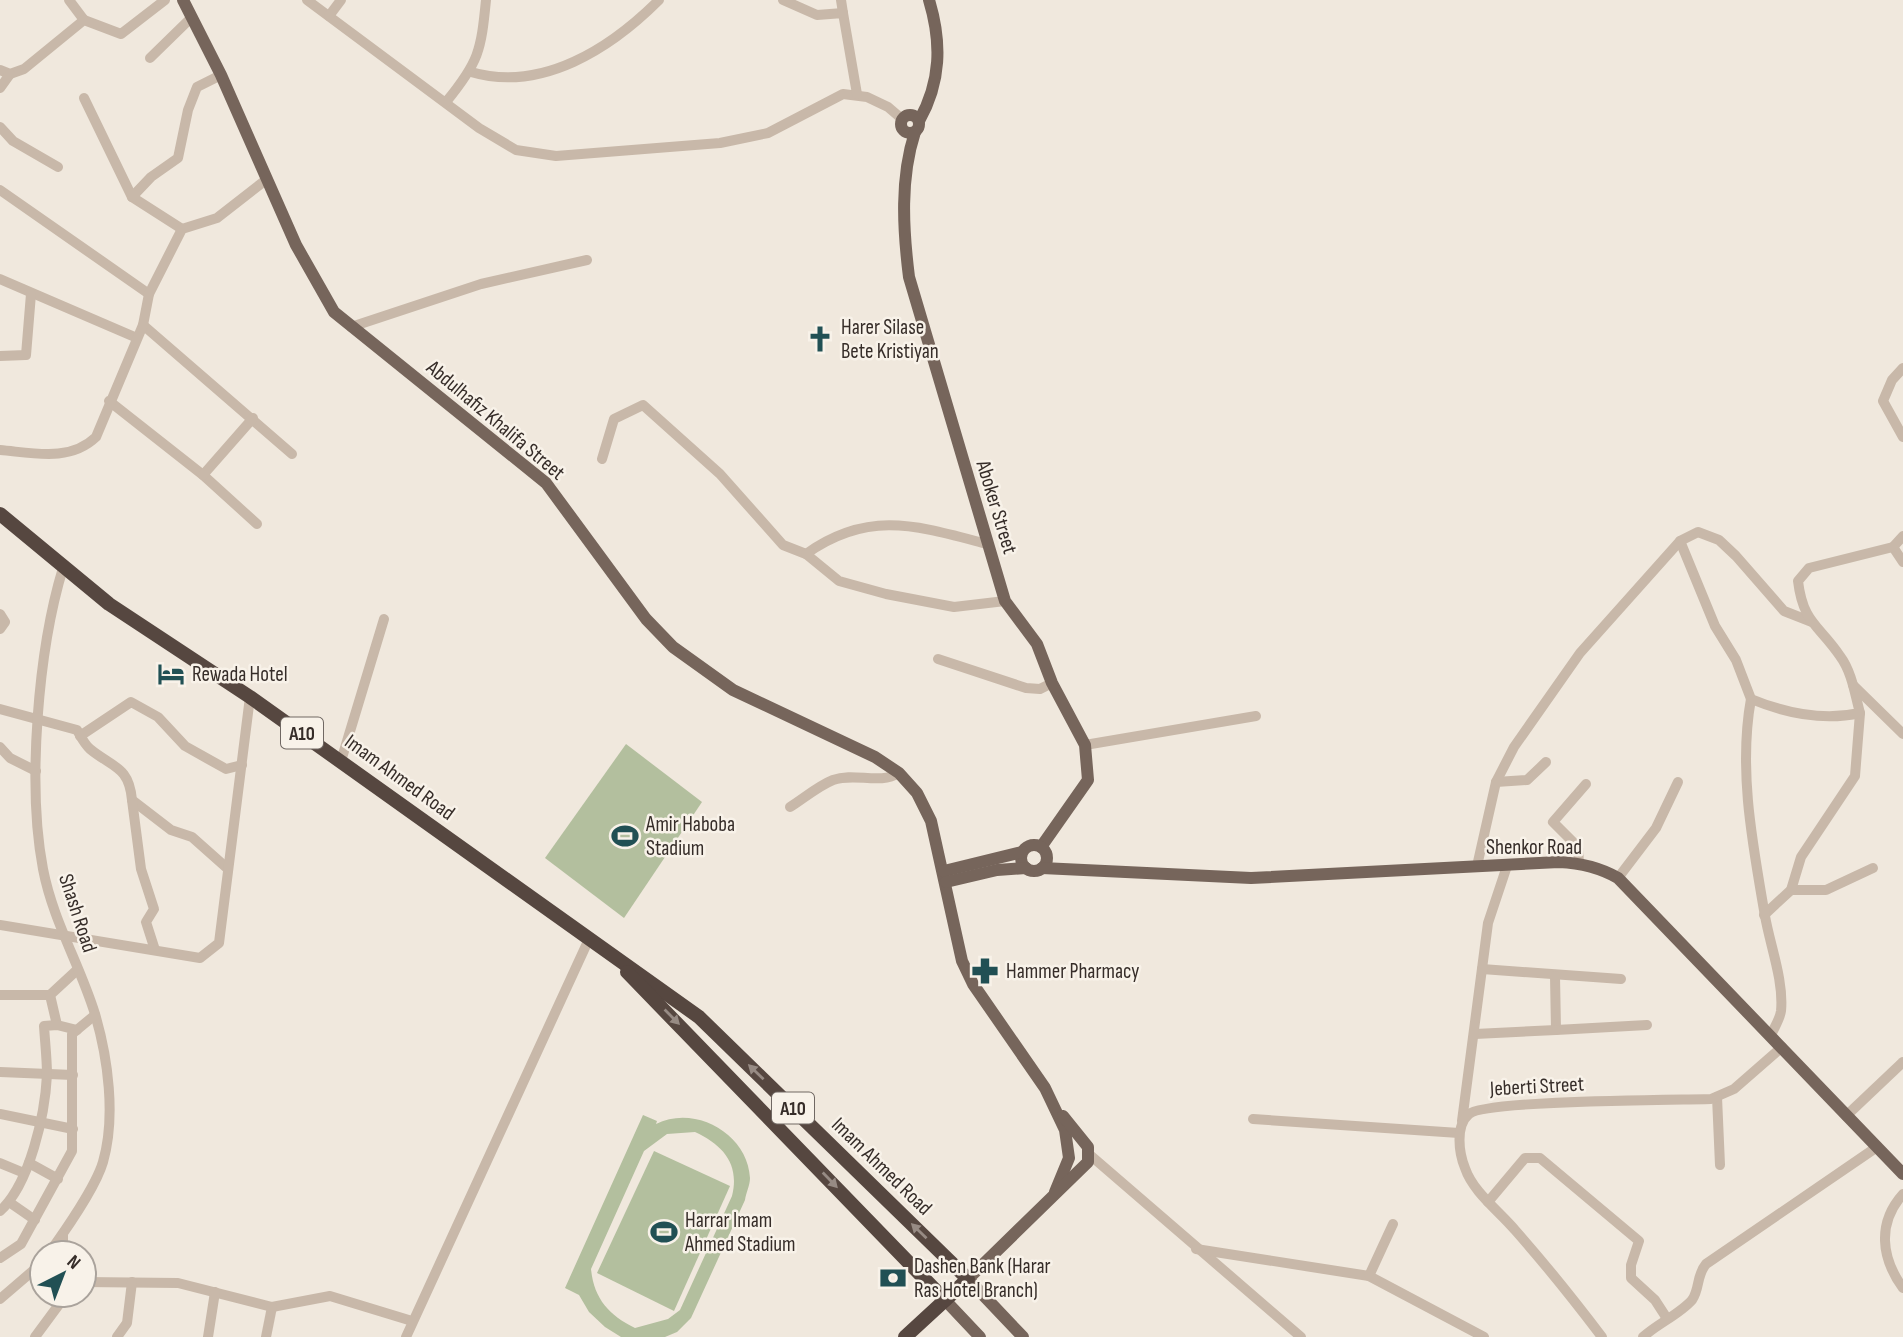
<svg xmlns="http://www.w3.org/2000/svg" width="1903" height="1337" font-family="'Sofia Sans Condensed',sans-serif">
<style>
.green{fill:#b3bf9e;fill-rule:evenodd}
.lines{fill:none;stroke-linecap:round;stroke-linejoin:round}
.minor{stroke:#c8b8a9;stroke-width:10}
.major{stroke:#76655b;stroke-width:12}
.highway{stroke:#564740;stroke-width:14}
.oneway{fill:#978b84}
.labels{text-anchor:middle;stroke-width:5;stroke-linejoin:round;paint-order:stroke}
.shield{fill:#f8f2e9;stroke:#706863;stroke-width:2}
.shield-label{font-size:19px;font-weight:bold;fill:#362d29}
.poi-label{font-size:21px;fill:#362d29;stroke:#f8f2e9;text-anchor:start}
.street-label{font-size:21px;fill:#362d29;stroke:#f8f2e9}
</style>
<rect width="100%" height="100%" fill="#f0e8dd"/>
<g class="green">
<polygon points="626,744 702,802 624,918 545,858"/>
<path d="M 643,1115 L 657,1121 L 656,1124 C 695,1104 748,1134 750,1178 C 750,1185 746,1193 745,1200 L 691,1318 L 677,1332 L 665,1337 L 621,1337 L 605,1327 L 589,1312 L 579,1295 L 565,1288 ZM 695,1132 C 723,1145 740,1164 732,1196 L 680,1310 L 668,1319 L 635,1328 C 609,1315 594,1299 591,1269 L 644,1151 L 667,1134 Z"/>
<polygon points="654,1151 730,1186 674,1311 597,1273"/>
</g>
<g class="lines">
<g class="minor">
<polyline points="69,0 84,20"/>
<polyline points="307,0 479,128 516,150 556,156 720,143 768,133 843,94 867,97 888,107 902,119"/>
<polyline points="783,0 817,15 843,13 857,94"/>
<polyline points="841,0 843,13"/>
<polyline points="329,16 341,0"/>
<polyline points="150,58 191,18"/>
<polyline points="0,70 10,74 24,69 84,20 121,34 165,0"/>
<path d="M 471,72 C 542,93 611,48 659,0"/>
<polyline points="0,88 10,74"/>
<polyline points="84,98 132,197 182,229"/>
<path d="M 446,102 C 479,62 481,51 486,0"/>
<polyline points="0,127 13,141 58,167"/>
<polyline points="0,190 149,294"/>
<polyline points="132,197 151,177 178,158 188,110 197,87 221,75"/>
<polyline points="0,279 137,338"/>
<polyline points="143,325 292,454"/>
<polyline points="351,327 481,284 587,260"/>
<polyline points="0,356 26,355 31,294"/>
<polyline points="1903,368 1892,380 1883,401 1903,437"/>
<polyline points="109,401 203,475 257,524"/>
<path d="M 0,450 C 34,453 70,462 96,437 L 143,325 L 149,294 L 182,229 L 217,218 L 267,179"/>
<polyline points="602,459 614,419 643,405 720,474 783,545 806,554"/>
<polyline points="203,475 253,418"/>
<polyline points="1680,541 1715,626 1736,660 1751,699"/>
<path d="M 987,544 C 918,526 869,509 806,554 L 839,581 L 886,594 L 954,607 L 1005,601"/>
<polyline points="1893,547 1903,562"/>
<polyline points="0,614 5,622 0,629"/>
<polyline points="938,659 1026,688 1040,689 1052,683"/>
<polyline points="1853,685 1903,734"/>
<path d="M 0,709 L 77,730 C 81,737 85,745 90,749 C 113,768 129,766 132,800 L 171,830 L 192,837 L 228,869"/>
<polyline points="80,736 131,702 158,717 185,746 226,769 242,765"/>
<polyline points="1085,745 1256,716"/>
<polyline points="0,747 10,758 36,771"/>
<polyline points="341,761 384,619"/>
<polyline points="1496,782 1527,780 1546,762"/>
<polyline points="132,800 141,869 154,909 146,922 155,950"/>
<path d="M 790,807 C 803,799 818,786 833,780 C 855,772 879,785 899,773"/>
<polyline points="1579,863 1578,847 1553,822 1586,784"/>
<polyline points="1477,866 1496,782 1514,747 1580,653 1680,541 1698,532 1719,540 1736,556 1784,611 1812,622"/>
<polyline points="1618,878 1656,828 1678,782"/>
<polyline points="1791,890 1826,890 1873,868"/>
<polyline points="1764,915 1791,890 1801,857 1855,776 1860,713"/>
<polyline points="0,925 200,958 219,943 250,697"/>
<polyline points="1482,969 1621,979"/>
<polyline points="1555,976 1556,1030 1647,1025"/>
<polyline points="0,995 50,995"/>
<polyline points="57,1025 50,995 77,970"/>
<polyline points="1475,1034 1556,1030"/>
<path d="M 1771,1035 C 1774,1028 1780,1019 1781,1011 C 1784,981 1770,945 1765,916 C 1753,846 1738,770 1751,699 C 1785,713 1824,721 1860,713 C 1855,695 1852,672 1840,656 C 1819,625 1803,623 1798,581 L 1809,568 L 1893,547 L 1903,536"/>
<polyline points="0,1072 73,1075"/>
<polyline points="1717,1097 1720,1165"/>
<polyline points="0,1114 73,1129"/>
<polyline points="1846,1116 1903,1062"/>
<polyline points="1253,1119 1459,1133"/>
<polyline points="1462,1121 1488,923 1507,866"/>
<polyline points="1090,1155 1301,1337"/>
<polyline points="0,1163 24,1173"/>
<polyline points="29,1163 58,1179"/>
<path d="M 1903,1194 C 1877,1223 1881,1258 1903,1288"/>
<polyline points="9,1202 35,1220"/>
<polyline points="1488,1202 1525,1158 1540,1158 1639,1241 1631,1265 1631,1278 1655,1300 1666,1317"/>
<path d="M 0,1211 C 30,1184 45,1114 47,1075 C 47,1059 45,1042 44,1026 L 57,1025 L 77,1030"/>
<polyline points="1196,1249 1369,1276 1484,1337"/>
<path d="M 49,1253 C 65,1231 96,1186 103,1162 C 116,1117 108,1058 95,1014 C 80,965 53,921 43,869 C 27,785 38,650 63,568"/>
<polyline points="63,1253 63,1234"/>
<polyline points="0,1258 21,1244 72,1151 72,1034 95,1015"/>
<polyline points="1369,1276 1393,1224"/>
<polyline points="84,1282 178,1283 272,1307 330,1296 412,1321"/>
<polyline points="0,1299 42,1263"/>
<polyline points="35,1337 66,1295"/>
<polyline points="117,1337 127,1323 132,1282"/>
<polyline points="208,1337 215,1292"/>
<polyline points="266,1337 272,1307"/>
<polyline points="406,1337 589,939"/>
<path d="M 1602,1337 C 1574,1300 1545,1264 1515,1230 C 1499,1211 1473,1192 1465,1168 C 1459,1153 1455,1126 1469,1114 C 1484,1100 1678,1100 1711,1099 L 1734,1089 L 1782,1047"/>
<path d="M 1643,1337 C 1657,1324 1680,1314 1692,1300 C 1700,1289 1696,1276 1706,1264 L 1877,1147"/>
</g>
<g class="major">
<polyline points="183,0 221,75 296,245 334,312 546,483 646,619 673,647 733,690 875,757 899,773 917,793 931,821 962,961 973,984 1045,1088 1065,1130 1069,1158 1055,1192"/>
<circle cx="910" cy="124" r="9"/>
<path d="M 919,121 C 941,82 942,43 929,0"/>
<path d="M 915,132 C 900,178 903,229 909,277 L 1005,601 L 1037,644 L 1052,683 L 1085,745 L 1088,780 L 1041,847"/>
<circle cx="1034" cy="858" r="13"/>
<path d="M 1042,868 L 1251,878 L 1559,862 C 1580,863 1599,867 1618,878 L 1903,1174"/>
<polyline points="944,871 1022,852"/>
<polyline points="946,882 997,870 1026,868"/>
<polyline points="945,1300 980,1337"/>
<polyline points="1023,1337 968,1279 1088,1162 1088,1147 1063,1116"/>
</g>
<g class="highway">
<polyline points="0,514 109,604 250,697 699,1017 968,1279 905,1337"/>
<polyline points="627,972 945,1300"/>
</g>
</g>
<defs><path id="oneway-solid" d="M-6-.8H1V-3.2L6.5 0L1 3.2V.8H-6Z" transform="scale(1.75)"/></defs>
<g class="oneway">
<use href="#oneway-solid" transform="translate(672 1017) rotate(45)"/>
<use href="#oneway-solid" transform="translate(756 1072) rotate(-136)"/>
<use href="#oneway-solid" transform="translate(830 1180) rotate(46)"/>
<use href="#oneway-solid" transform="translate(919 1231) rotate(-136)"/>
</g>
<defs>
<g id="church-bare" transform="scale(2.1)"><path d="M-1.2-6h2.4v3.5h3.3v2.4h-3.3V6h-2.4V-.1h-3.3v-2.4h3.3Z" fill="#215054" stroke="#f8f2e9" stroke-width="2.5" paint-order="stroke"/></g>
<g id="hotel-bare" transform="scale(2.1)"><path d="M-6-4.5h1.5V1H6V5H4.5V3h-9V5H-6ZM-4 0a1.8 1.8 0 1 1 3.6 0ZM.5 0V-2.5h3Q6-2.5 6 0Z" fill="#215054" stroke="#f8f2e9" stroke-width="2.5" paint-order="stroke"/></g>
<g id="stadium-bare" transform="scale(2.1)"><path d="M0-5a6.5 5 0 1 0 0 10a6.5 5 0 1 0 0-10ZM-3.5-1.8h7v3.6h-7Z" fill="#215054" stroke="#f8f2e9" stroke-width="2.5" paint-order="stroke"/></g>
<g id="pharmacy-bare" transform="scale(2.1)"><path d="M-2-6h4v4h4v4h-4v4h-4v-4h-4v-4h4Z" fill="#215054" stroke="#f8f2e9" stroke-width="2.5" paint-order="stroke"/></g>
<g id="bank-bare" transform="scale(2.1)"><path d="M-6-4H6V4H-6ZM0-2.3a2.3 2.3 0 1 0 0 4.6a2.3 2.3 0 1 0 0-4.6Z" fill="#215054" stroke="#f8f2e9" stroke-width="2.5" paint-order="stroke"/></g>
</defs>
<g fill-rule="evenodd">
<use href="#church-bare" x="820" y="339"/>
<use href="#hotel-bare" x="171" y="674"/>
<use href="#stadium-bare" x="625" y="836"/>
<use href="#pharmacy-bare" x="985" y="971"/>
<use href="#stadium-bare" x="664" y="1232"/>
<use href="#bank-bare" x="893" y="1278"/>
</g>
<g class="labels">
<g class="shield">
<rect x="281" y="717.5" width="42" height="31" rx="5"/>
<rect x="772" y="1092.5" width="42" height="31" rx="5"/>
</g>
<g class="shield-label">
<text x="302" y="740">A10</text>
<text x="793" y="1115">A10</text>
</g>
<g class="poi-label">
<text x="841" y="334">Harer Silase<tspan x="841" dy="24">Bete Kristiyan</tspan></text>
<text x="192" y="681">Rewada Hotel</text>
<text x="646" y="831">Amir Haboba<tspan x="646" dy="24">Stadium</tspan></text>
<text x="1006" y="978">Hammer Pharmacy</text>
<text x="685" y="1227">Harrar Imam<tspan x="685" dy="24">Ahmed Stadium</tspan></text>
<text x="914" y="1273">Dashen Bank (Harar<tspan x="914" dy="24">Ras Hotel Branch)</tspan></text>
</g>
<g class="street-label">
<text transform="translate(496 420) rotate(40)" y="7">Abdulhafiz Khalifa Street</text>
<text transform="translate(997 507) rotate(73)" y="7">Aboker Street</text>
<text transform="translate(400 777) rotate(36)" y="7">Imam Ahmed Road</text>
<text x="1534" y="854">Shenkor Road</text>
<text transform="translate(78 913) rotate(72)" y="7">Shash Road</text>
<text transform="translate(1537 1086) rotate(-3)" y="7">Jeberti Street</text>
<text transform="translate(882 1166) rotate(44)" y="7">Imam Ahmed Road</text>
</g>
</g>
<g transform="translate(63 1274) rotate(42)"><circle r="33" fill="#f8f2e9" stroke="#aaa39c" stroke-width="2"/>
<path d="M0-5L12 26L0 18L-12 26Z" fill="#215054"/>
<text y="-10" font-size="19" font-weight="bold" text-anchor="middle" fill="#362d29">N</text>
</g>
</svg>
